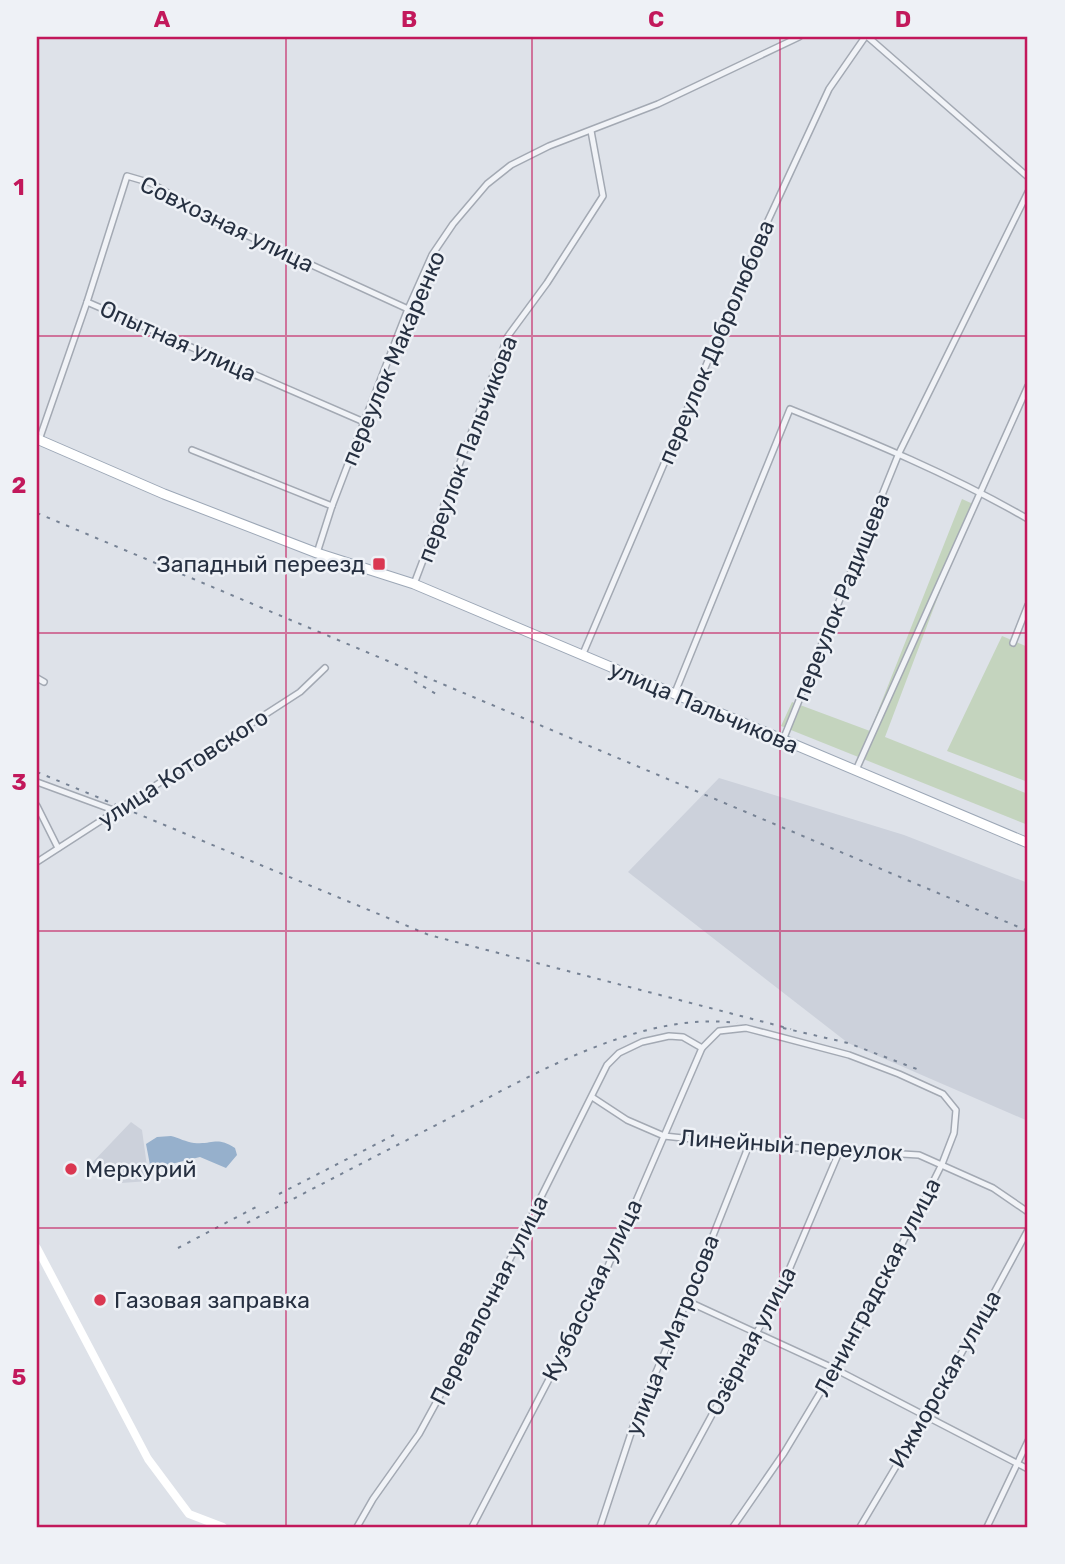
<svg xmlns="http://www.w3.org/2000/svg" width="1065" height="1564" font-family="Rubik,sans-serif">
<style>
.built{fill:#ccd1db}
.green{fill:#c4d4be}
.water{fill:#96b0cc}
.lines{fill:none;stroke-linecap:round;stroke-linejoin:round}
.street-casing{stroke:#a3a9b3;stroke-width:8}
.primary-casing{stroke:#9ca7b6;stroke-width:11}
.street{stroke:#f1f3f7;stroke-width:5}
.secondary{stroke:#fff;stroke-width:8}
.primary{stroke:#fff;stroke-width:9}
.rail{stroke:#768294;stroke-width:2;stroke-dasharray:3.5 7;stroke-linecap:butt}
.grid{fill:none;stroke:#c2185b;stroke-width:2;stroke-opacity:0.55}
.poi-dot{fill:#da3751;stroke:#eef1f6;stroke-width:2.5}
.labels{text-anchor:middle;stroke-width:5;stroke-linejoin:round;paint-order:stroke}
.street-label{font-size:23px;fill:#263041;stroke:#eef1f6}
.poi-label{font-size:23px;fill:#263041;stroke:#eef1f6;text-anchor:start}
.neatline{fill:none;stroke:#c2185b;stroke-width:2.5}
.grid-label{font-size:23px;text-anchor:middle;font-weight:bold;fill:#c2185b}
</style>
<rect width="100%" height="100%" fill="#dee2e9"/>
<g class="built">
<polygon points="719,778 904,835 1028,883 1028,1121 848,1043 628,872"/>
<polygon points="131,1122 142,1130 149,1181 121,1183 106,1171 101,1175 91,1164"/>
</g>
<g class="green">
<polygon points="962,499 973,504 885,737 1028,794 1028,825 781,726 792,702 870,731"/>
<polygon points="1002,636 1028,647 1028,782 947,751"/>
</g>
<path class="water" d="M 171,1136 C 179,1138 186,1142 194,1143 C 213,1145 216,1136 235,1148 L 237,1155 L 226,1168 L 200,1157 L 163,1166 L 150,1165 L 146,1144 L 157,1137 Z"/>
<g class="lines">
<g class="street-casing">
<g id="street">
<polyline points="868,37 1028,177"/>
<polyline points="87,302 127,176 151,183 211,219 408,309"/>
<polyline points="39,440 87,302 364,422"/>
<polyline points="192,450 332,506"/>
<polyline points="317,553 332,506 364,422 408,309 432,255 453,224 487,184 511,165 549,146 658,104 799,37"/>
<polyline points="414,584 508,336 547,283 603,196 591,131"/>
<polyline points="1013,643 1028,605"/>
<polyline points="582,656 765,227 829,89 865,37"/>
<polyline points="37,678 44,682"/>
<path d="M 674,695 L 790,409 C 872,442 952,475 1028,519"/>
<polyline points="783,740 899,453 1028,192"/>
<polyline points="856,770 1028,386"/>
<polyline points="37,782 116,811"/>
<polyline points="37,806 58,848"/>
<polyline points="37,862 300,692 325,668"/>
<polyline points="592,1097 627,1120 664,1136 749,1145 919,1155 993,1188 1028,1212"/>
<polyline points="687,1301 835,1369 1028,1469"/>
<polyline points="357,1527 373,1499 419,1434 461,1357 607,1065 619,1053 642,1042 669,1036 683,1037 702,1048 719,1031 746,1028 849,1055 899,1074 943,1094 956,1110 954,1133 942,1164 865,1318 784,1453 733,1527"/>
<polyline points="472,1527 608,1266 702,1048"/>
<polyline points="600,1527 636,1418 687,1301 749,1145"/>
<polyline points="651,1527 783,1284 840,1150"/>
<polyline points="860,1527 942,1389 1028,1230"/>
<polyline points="987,1527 1028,1441"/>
</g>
</g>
<g class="primary-casing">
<polyline id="primary" points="37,439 164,494 317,553 414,584 1028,843"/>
</g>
<use href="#street" class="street"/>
<polyline class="secondary" points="37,1248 148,1459 189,1514 223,1527"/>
<use href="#primary" class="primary"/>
<g class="rail">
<polyline points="37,513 1028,931"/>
<polyline points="414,681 436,694"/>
<polyline points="37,772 429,935 791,1029"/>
<polyline points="783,1028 848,1043 922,1071"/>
<polyline points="279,1194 394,1135"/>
<path d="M 247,1223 C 312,1189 376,1156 440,1123 C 526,1079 638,1010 737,1023"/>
<polyline points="178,1248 258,1206"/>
</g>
</g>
<path class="grid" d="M 286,37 L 286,1527M 532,37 L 532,1527M 780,37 L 780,1527M 37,336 L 1028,336M 37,633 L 1028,633M 37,931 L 1028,931M 37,1228 L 1028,1228"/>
<g class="poi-dot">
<rect x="372" y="557" width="14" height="14" rx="3.5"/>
<circle cx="71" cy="1169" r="7"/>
<circle cx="100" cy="1300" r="7"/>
</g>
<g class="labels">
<g class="street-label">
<text transform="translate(227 224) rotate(26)" y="8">Совхозная улица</text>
<text transform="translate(178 341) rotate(24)" y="8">Опытная улица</text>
<text transform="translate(716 342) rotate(-67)" y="8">переулок Добролюбова</text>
<text transform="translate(393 358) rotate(-67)" y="8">переулок Макаренко</text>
<text transform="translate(467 449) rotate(-69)" y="8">переулок Пальчикова</text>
<text transform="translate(841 597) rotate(-68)" y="8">переулок Радищева</text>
<text transform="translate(704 707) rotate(23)" y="8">улица Пальчикова</text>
<text transform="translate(183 768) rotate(-33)" y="8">улица Котовского</text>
<text transform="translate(791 1145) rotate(4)" y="8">Линейный переулок</text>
<text transform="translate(877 1287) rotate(-62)" y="8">Ленинградская улица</text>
<text transform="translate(592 1290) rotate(-64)" y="8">Кузбасская улица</text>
<text transform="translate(489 1300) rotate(-63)" y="8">Перевалочная улица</text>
<text transform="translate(672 1335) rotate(-68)" y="8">улица А.Матросова</text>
<text transform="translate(751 1341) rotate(-62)" y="8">Озёрная улица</text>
<text transform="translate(945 1379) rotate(-60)" y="8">Ижморская улица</text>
</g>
<g class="poi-label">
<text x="365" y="572" text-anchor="end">Западный переезд</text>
<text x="85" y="1177">Меркурий</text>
<text x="114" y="1308">Газовая заправка</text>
</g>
</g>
<rect width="1065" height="1564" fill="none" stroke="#eef1f6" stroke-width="77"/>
<rect x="38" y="38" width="988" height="1488" class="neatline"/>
<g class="grid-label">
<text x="162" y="27">A</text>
<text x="409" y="27">B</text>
<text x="656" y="27">C</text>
<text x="903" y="27">D</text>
<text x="19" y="195">1</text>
<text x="19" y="493">2</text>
<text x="19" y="790">3</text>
<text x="19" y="1087">4</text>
<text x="19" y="1385">5</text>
</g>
</svg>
